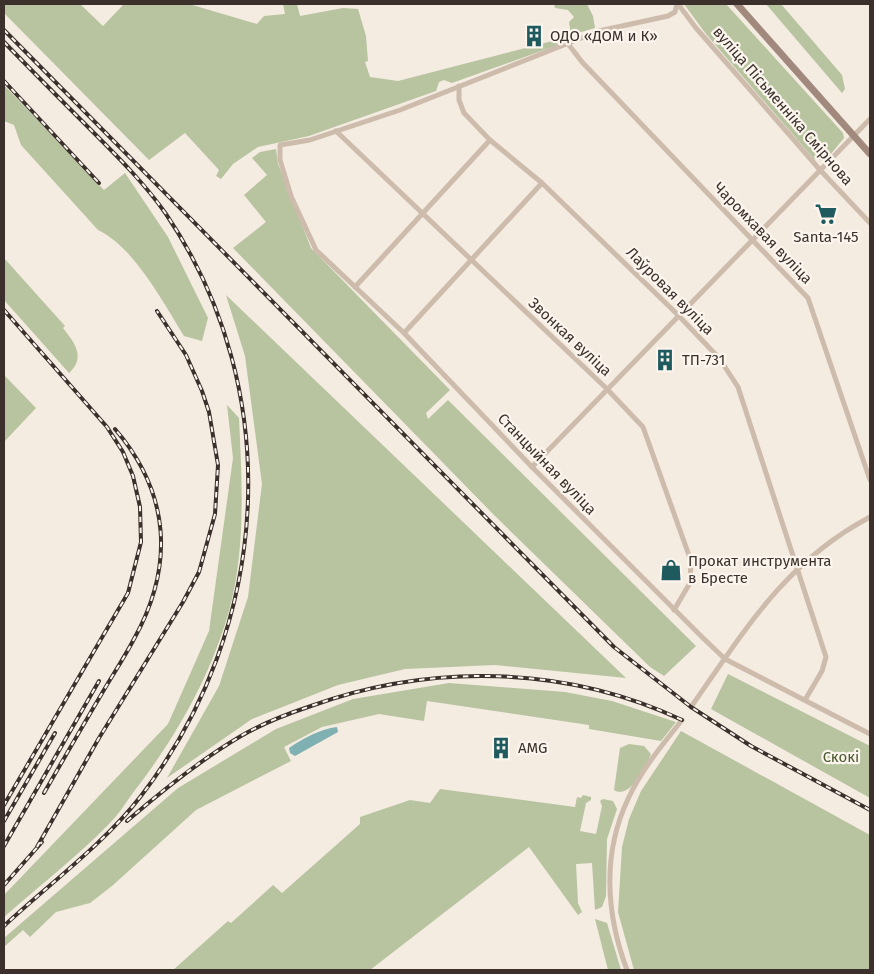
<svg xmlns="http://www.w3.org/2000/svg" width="874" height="974" font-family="'Fira Sans',sans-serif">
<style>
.green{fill:#b8c4a0}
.water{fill:#7fb0b2}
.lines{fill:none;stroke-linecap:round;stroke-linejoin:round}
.minor{stroke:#cdbbac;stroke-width:5}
.secondary{stroke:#a18a7d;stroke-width:7}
.rail-casing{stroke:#3b302b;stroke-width:4}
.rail{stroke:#fbf5ee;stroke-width:2;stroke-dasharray:5.5;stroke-linecap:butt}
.labels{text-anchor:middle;stroke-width:4.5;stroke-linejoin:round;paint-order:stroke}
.poi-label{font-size:15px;fill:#3b302b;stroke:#fbf5ee;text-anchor:start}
.street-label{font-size:15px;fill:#3b302b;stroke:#fbf5ee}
.park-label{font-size:15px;fill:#4a5a2e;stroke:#fbf5ee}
</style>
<rect width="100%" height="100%" fill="#f4ebe1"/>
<g class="green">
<polygon points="4,4 80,4 103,26 124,4 189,4 257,24 264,16 285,14 283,4 297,4 300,16 343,8 358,9 366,36 368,61 365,62 370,77 398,81 556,40 558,45 452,83 444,80 439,82 436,91 309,136 258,147 233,164 221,179 216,176 219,170 185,133 149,160 4,13"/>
<polygon points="554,4 587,4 593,16 595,28 571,35 569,22 574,17 568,10 555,8"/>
<polygon points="684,4 726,4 843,133 844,138 825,161 814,159 706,34"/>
<polygon points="766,4 781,4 842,75 845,89 842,93"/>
<path d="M 4,85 L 104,190 L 125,173 L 168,237 L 208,318 L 202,341 L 184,336 C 163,302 134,247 98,230 L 21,145 L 14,125 L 4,121 Z"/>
<polygon points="276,149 278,164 311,248 450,390 426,413 428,419 448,400 696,646 664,676 650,667 494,515 233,248 266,222 244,195 267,175 252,158 260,152"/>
<path d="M 4,258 L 65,326 L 63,328 C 75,343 86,358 69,373 L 4,300 Z"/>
<polygon points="226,295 626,678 495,665 405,669 338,685 252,719 167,778 219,686 248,597 262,484 245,356"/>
<polygon points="4,375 36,408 4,442"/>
<path d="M 227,405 L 239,418 C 242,482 246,549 229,611 C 210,678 175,739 132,794 C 125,804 118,815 109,824 C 78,856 38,887 4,917 L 4,895 L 168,724 L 209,631 L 233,458 Z"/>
<polygon points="728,674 870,746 870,798 711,709"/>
<polygon points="449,683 565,692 612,701 676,722 661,741 589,729 589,725 427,701 424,721 379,714 322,727 284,747 291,761 196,810 112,886 90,903 56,912 30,937 23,930 4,947 4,938 178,788 276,729 353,699"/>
<polygon points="681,731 870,835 870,970 634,970 618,912 622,847 629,819 641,791"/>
<path d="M 629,744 L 644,746 L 651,754 C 646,767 629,800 614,790 L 620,748 Z"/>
<polygon points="440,789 575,807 577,797 581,798 583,795 591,797 591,800 586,803 580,831 596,834 602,806 600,801 603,799 613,801 617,809 607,839 606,896 602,907 595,910 592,863 576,864 578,903 582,912 578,915 529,847 370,970 173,970 228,921 231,923 273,885 282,893 360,824 360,817 410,800 430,803"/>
<polygon points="595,919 607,923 621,970 608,970"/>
</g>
<path class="water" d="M 337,727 L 338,732 L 295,756 L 290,753 L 289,748 C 304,738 320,729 337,727 Z"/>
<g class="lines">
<g class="minor">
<polyline points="677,4 675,12 668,16 599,31 400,110 310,140 280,145 280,160 291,196 316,250 404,333 532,467 701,636 725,659 870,734"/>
<polyline points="678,4 696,28 821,171 870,223"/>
<polyline points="569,45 582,62 808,298 870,480"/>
<polyline points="459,86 459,100 464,113 490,140 542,183 678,315 719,358 738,387 826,657 822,671 805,700"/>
<polyline points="336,131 606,388 643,427 691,561 690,583 674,610"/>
<polyline points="355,287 490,140"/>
<polyline points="404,333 542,183"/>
<polyline points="532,467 870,119"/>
<path d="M 691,707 C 745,630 785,562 870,517"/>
<path d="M 627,970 C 606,914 602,854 628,799 C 641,770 663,744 682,720"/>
</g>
<polyline class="secondary" points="737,4 870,154"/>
<g class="rail-casing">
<g id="rail">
<polyline points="4,30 614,647 691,707 751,746 870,810"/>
<path d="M 4,42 C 33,72 63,102 93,132 C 119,158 145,184 166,214 C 287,393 271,627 141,796 C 104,844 49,884 4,926"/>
<polyline points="4,81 99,183"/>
<polyline points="4,310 107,427 123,452 133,476 140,507 141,542 128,593 4,805"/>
<path d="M 44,793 C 63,760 82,727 101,695 C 112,676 124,658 134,639 C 175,565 170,493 115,429"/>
<polyline points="4,821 55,733"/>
<path d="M 127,821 C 163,790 200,760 241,736 C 263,723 287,714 311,706 C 431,663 565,665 682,720"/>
<polyline points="4,846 99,681"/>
<polyline points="37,847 99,738 183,602 199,572 215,514 218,465 209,412 202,391 186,355 157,311"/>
<polyline points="4,885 42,842"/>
</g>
</g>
<use href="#rail" class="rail"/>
</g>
<defs>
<g id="building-bare" transform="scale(1.725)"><path d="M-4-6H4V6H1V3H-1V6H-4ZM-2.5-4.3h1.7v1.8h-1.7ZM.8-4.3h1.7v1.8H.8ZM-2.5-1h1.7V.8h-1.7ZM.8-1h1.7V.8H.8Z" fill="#1f5a5e" stroke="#fbf5ee" stroke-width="2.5" paint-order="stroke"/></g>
<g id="supermarket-bare" transform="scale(1.725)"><path d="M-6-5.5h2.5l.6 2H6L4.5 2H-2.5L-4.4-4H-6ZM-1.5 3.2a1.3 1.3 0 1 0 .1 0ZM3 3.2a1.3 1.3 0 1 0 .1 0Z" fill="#1f5a5e" stroke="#fbf5ee" stroke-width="2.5" paint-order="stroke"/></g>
<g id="shop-bare" transform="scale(1.725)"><path d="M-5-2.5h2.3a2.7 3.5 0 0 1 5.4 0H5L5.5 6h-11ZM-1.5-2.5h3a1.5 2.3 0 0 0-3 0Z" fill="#1f5a5e" stroke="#fbf5ee" stroke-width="2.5" paint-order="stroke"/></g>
</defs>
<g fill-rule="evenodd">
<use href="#building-bare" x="534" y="36"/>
<use href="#supermarket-bare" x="826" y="214"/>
<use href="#building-bare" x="665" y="360"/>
<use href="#shop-bare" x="671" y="570"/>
<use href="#building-bare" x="501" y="748"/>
</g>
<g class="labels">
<g class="poi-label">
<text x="550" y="41">ОДО «ДОМ и К»</text>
<text x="826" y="242" text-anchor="middle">Santa-145</text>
<text x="682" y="365">ТП-731</text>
<text x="688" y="566">Прокат инструмента<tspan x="688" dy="17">в Бресте</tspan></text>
<text x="518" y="753">AMG</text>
</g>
<g class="street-label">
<text transform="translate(783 106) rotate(49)" y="5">вуліца Пісьменніка Смірнова</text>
<text transform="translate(763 233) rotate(46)" y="5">Чаромхавая вуліца</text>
<text transform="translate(670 291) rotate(45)" y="5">Лаўровая вуліца</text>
<text transform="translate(570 337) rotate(43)" y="5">Звонкая вуліца</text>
<text transform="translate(547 464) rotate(46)" y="5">Станцыйная вуліца</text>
</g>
<g class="park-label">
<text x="841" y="762">Скокі</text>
</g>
</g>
<rect width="874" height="974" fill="none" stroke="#3b302b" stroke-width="10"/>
</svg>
